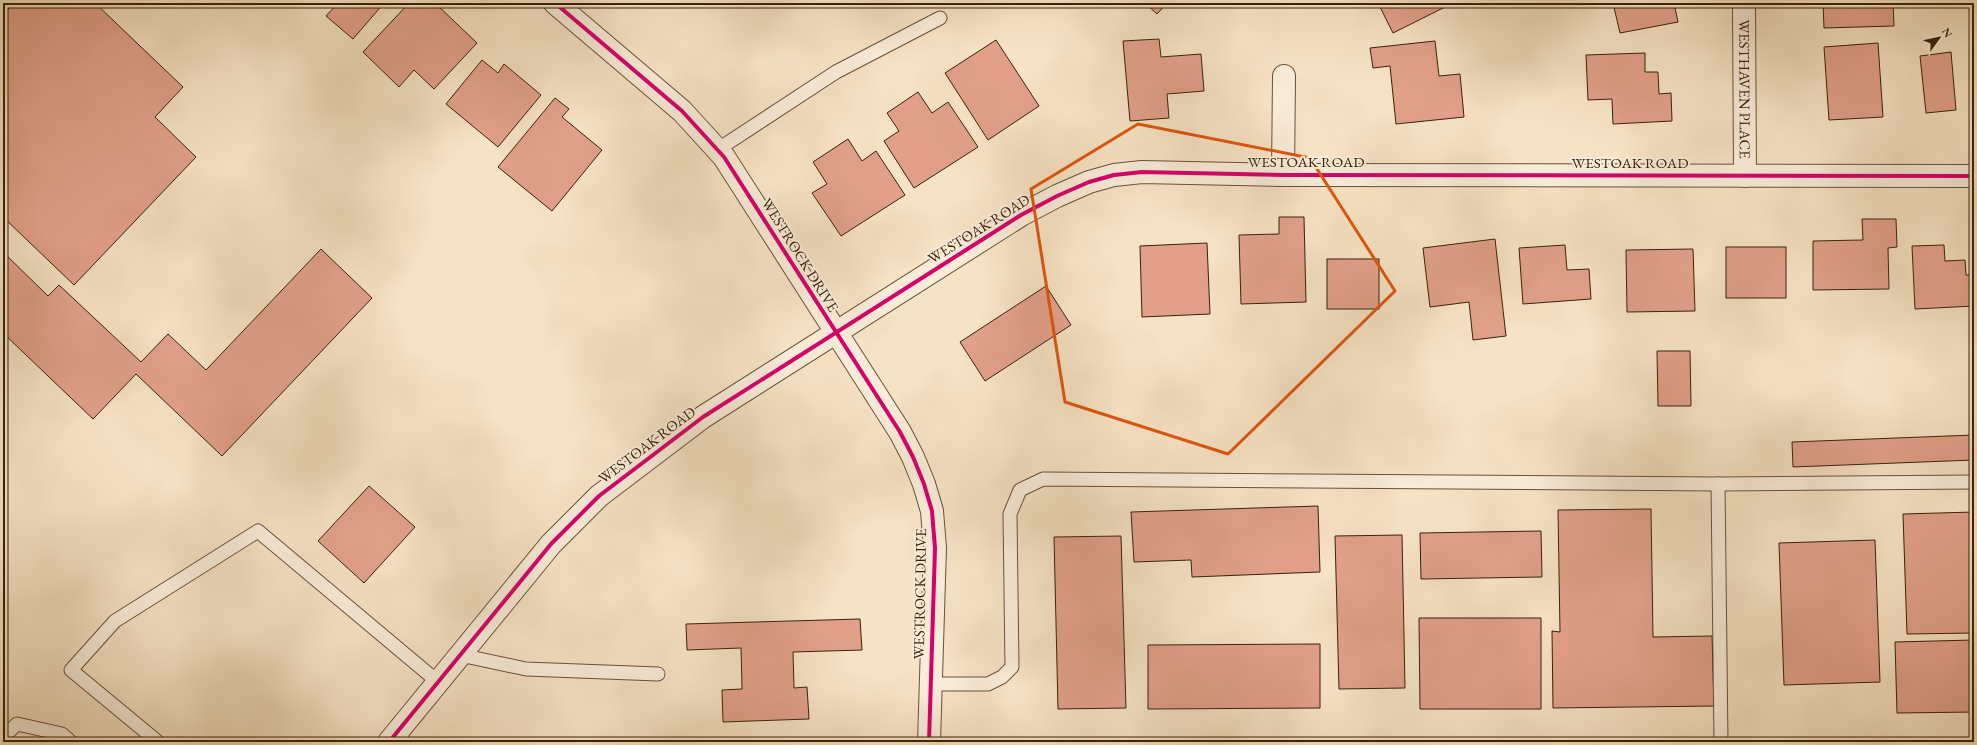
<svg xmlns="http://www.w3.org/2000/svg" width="1977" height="745" font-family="'EB Garamond',serif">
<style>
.building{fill:#e2a08b;stroke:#392109}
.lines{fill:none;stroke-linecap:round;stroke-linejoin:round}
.service-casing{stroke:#685138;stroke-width:15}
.minor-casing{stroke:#685138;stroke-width:24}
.service{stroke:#f9ecd9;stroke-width:13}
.minor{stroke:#f9ecd9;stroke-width:22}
.cycleway-casing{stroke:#f9ecd9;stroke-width:6}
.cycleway{stroke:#d6006c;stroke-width:4}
.marked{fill:none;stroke:#df560c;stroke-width:3;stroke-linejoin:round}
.labels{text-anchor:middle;stroke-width:4;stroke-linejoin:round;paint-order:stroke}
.street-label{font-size:15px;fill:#392109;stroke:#f9ecd9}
</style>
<rect width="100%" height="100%" fill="#f6e2c4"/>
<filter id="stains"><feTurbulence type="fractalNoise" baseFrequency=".005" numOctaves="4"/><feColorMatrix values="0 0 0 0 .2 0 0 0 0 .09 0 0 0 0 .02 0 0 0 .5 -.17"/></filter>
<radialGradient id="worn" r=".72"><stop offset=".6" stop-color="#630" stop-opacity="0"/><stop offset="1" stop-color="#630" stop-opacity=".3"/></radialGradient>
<g class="building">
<polygon points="14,3 95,3 183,87 155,117 196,157 74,285 3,217 3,15"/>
<polygon points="338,3 384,3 353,39 326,16"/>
<polygon points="409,3 435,3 477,43 434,89 414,70 399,87 363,52"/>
<polygon points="1145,3 1167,3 1157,14"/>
<polygon points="1378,3 1448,3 1449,5 1393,33"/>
<polygon points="1613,3 1674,3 1678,22 1620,33"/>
<polygon points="1823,3 1893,3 1894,26 1824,28"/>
<polygon points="1159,39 1161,57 1201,54 1204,91 1167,94 1169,118 1130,121 1123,41"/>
<polygon points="996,40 1039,106 988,140 945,73"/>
<polygon points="1435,41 1439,76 1460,74 1464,117 1396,124 1390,66 1373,68 1370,48"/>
<polygon points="1878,43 1883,117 1829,120 1824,47"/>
<polygon points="1951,52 1956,110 1926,113 1920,56"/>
<polygon points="1645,53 1645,72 1658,72 1659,94 1671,93 1672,121 1613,124 1612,99 1588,100 1586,55"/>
<polygon points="482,60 498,73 504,64 541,95 498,147 446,104"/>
<polygon points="918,92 932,113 948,102 978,147 914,188 884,141 899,131 887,113"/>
<polygon points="555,98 569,109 562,117 602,150 552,211 498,167"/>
<polygon points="848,139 862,161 876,151 905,195 841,236 812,193 827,184 813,162"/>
<polygon points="1279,217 1304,217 1306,302 1241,304 1239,235 1279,234"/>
<polygon points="1862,219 1896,219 1897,247 1888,248 1889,289 1813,290 1813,241 1863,240"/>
<polygon points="1495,239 1506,336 1473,340 1469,302 1430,307 1423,248"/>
<polygon points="1207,243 1210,314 1142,317 1140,246"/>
<polygon points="1565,245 1567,270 1589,269 1591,299 1523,304 1519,248"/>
<polygon points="1944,245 1945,261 1965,260 1966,275 1974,275 1974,306 1915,309 1912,246"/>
<rect x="1726" y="247" width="60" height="51"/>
<polygon points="321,249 372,298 222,456 136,374 93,419 3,333 3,252 48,296 59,285 141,362 168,334 206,370"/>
<polygon points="1693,249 1695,311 1627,312 1626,250"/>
<rect x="1327" y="259" width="52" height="50"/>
<polygon points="1046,286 1071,325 985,381 960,342"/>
<polygon points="1657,351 1690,351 1691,406 1658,406"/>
<polygon points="1974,435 1974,460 1793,467 1792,442"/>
<polygon points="369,486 415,527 364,583 318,541"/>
<polygon points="1318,506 1320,572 1192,577 1191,560 1134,562 1131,512"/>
<polygon points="1651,509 1653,637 1712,636 1714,706 1553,708 1552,631 1560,632 1558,510"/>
<polygon points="1974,512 1974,633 1907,634 1903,514"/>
<polygon points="1541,531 1542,577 1421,579 1420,533"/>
<polygon points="1402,535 1405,688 1339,689 1335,536"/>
<polygon points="1121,536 1126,708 1058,709 1054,537"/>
<polygon points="1875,540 1880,682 1784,685 1779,543"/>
<polygon points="1419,618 1541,618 1541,709 1420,709"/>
<polygon points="860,619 862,650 793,652 794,688 807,687 809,719 723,722 722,690 742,689 741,648 687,650 686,624"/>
<polygon points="1974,640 1974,712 1897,713 1895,642"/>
<polygon points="1320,644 1320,708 1148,709 1148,645"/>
</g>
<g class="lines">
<g class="service-casing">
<g id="service">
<polyline points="717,150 836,72 940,18"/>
<polyline points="1718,484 1721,742"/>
<polyline points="460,655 526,669 658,674"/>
<polyline points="931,684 988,684 1002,677 1012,667 1010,514 1020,490 1043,479 1718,484 1974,482"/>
<polyline points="3,737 17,724 62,734 71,742"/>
<polyline points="158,742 71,670 115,621 258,531 438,682"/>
</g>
</g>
<g class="minor-casing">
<g id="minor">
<polyline points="555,3 682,111 724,157 900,432 913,457 924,484 932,511 935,548 929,742"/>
<path id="s1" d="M 1744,3 L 1745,176"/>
<polyline points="1283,175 1284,76"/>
<polyline points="389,742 551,544 599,496 703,417 1021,215 1057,196 1089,182 1114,175 1142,172 1283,175 1974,176"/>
</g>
</g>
<use href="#service" class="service"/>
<use href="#minor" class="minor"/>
<g class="cycleway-casing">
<g id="cycleway">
<polyline points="555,3 682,111 724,157 900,432 913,457 924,484 932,511 935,548 929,742"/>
<polyline points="389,742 551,544 599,496 703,417 1021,215 1057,196 1089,182 1114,175 1142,172 1283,175 1974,176"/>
</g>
</g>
<use href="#cycleway" class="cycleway"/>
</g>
<path class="marked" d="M 1138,124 L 1310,158 L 1395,291 L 1228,454 L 1065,402 L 1031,189 Z"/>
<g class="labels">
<g class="street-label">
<text dy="5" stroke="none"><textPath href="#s1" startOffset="86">WESTHAVEN PLACE</textPath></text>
<text x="1306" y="167">WESTOAK ROAD</text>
<text x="1630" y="168">WESTOAK ROAD</text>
<text transform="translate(979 229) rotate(-32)" y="5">WESTOAK ROAD</text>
<text transform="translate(800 255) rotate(58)" y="5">WESTROCK DRIVE</text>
<text transform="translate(647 445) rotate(-37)" y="5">WESTOAK ROAD</text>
<text transform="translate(920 594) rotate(-89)" y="5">WESTROCK DRIVE</text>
</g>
</g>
<rect width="1977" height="745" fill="none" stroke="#f6e2c4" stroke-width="16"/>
<rect x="4" y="4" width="1969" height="737" fill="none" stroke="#392109" stroke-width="2"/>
<rect x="8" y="8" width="1961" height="729" fill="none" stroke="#392109"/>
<g transform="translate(1939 38) rotate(57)" stroke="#f9ecd9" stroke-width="3" paint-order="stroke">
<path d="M0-3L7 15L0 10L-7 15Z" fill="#392109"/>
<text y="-6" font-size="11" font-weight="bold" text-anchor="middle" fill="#392109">N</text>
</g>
<rect width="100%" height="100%" filter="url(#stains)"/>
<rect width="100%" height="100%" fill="url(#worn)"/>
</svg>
